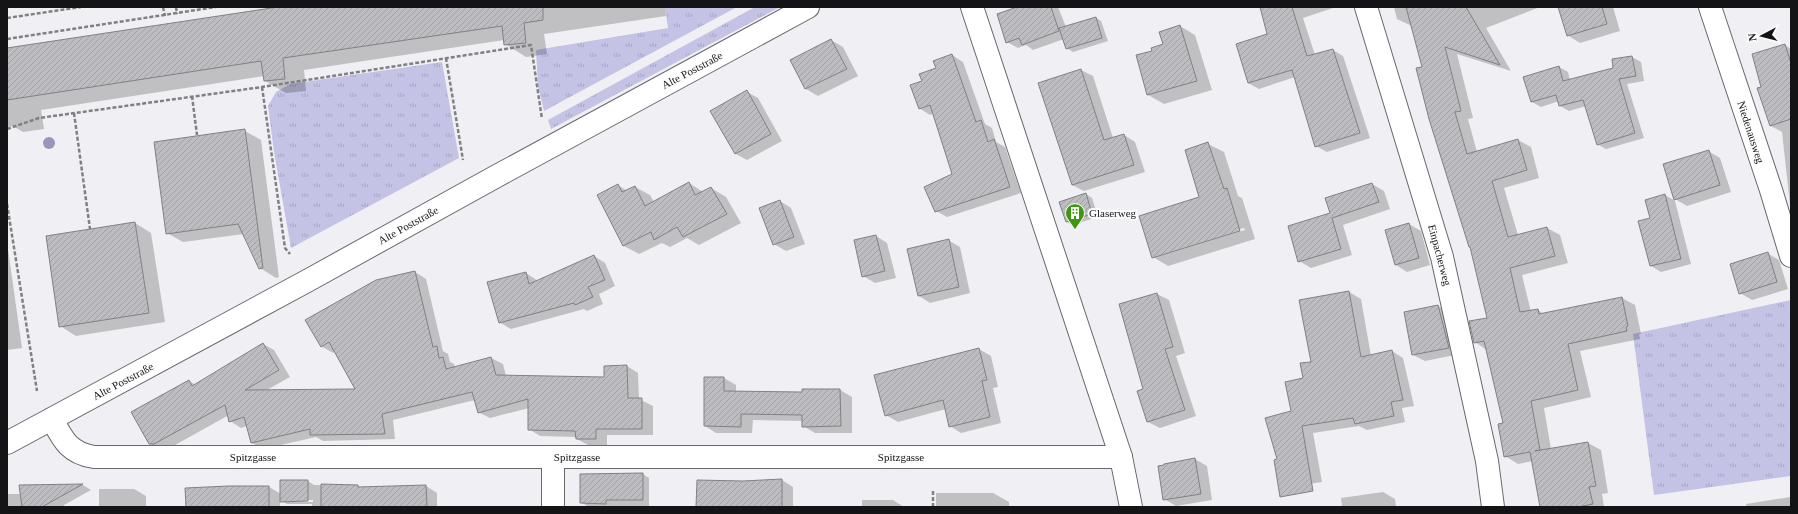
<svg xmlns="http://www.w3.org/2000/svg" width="1798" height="514" font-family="Georgia,serif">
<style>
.grass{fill:url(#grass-tufts)}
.shadow{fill:#0003;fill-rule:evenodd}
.building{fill:url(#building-hatch);stroke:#818185}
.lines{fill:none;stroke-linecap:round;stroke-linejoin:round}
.minor-casing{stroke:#68686c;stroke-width:24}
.path{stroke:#808083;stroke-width:2.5;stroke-dasharray:4 2;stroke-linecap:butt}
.minor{stroke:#fff;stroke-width:22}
.tree{fill:#9b95be}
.labels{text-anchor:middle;stroke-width:4;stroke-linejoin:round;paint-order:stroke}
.street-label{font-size:11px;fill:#141416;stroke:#fdfdfe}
.poi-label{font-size:11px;fill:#141416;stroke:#fdfdfe;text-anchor:start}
</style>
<defs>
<pattern id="grass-tufts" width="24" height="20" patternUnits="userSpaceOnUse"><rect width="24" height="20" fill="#c4c2e5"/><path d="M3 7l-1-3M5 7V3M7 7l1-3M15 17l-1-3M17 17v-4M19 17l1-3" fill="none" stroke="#a8a6c4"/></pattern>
<pattern id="building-hatch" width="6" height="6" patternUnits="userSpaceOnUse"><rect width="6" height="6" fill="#bdbdc1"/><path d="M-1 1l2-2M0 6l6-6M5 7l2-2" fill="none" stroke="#a2a2a5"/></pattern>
</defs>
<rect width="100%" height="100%" fill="#f0f0f4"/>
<g class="grass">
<polygon points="665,7 737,7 544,111 538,86 536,50 668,28"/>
<polygon points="755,7 780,7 551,129 548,120"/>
<polygon points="442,62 459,158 291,248 274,152 268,106 276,92 290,84"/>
<polygon points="1791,300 1791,476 1654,495 1633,334"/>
</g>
<g class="shadow">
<polygon points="284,7 665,7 666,16 544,34 547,54 526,57 505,44 504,40 304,70 306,91 286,93 265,81 264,76 41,110 44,129 23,132 13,126 7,127 7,49"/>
<polygon points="1020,7 1058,7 1066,27 1096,18 1101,21 1108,41 1073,52 1067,48 1064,39 1033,50 1026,45 1018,48 1007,42"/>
<polygon points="1267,7 1336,7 1303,18 1315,55 1333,50 1343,56 1370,138 1327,152 1316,146 1295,77 1259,89 1248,83 1269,35"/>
<polygon points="1394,7 1540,7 1486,28 1511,71 1457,54 1473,118 1468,119 1477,152 1518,140 1531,147 1539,178 1504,188 1518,235 1547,228 1560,235 1568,263 1522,275 1531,312 1538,310 1544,314 1622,298 1635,305 1641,334 1639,334 1640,339 1580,351 1591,397 1544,408 1551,449 1588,443 1601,450 1608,493 1602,494 1604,507 1541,507 1533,461 1518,464 1505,456 1504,424 1487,350 1475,342 1489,319 1472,248 1469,247 1412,26 1397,19"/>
<polygon points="1559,7 1613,7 1620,31 1580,43 1567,35"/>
<polygon points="1180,26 1195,35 1212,90 1164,104 1148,95 1137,56 1153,51 1164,45"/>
<polygon points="831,40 843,47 858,76 818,96 806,89 792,60"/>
<polygon points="1785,45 1791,49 1791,206 1790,205 1782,132 1771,126 1758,89 1763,87"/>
<polygon points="952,55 963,62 985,124 992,128 996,142 1005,147 1021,193 947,217 936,211 953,174 934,113 930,115 919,108 924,82"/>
<polygon points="1632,57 1641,62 1644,81 1627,84 1644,138 1606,149 1597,144 1586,106 1569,111 1560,106 1559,101 1541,107 1532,102 1559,67 1568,72 1570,81 1614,69"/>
<polygon points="1081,70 1093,76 1113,138 1124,135 1135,142 1145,172 1084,191 1072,185"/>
<polygon points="747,92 758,98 782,141 747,160 736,154 712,111"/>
<polygon points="245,131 261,140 279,277 276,278 260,268 244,234 183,242 167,233"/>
<path d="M 1208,144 L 1224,152 L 1238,196 L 1242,198 L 1255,239 L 1168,266 L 1153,257 L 1200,198 ZM 1244,228 L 1245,230 L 1163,255 L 1163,253 Z"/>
<polygon points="1708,151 1720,158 1731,192 1687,206 1675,199"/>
<polygon points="689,183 703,192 711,188 726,197 741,223 699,245 687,238 670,247 662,243 639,254 624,246 599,195 618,185 627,191 635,187 650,195 654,202"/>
<polygon points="1372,184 1384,191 1390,209 1343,225 1352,255 1311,268 1299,261 1331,214 1327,199"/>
<polygon points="1086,194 1092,198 1098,217 1072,225 1067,222"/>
<polygon points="1665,195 1675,201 1691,264 1661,272 1651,266"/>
<polygon points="780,201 791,208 805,244 786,251 774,244"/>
<polygon points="135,223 151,233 165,322 76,336 60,326"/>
<polygon points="1409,224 1421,231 1430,265 1407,272 1396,265"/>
<polygon points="876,236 887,243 896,278 875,283 863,276"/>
<polygon points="948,240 960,247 970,293 930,303 919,296"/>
<polygon points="7,242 22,348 7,350"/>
<polygon points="1767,253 1779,260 1788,289 1752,300 1740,293"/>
<polygon points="594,256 605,263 615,286 599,294 603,304 587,311 584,309 511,329 499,322 526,273 538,281"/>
<polygon points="415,272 426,279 443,351 448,354 450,362 454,364 455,368 491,358 503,364 506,376 605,378 605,367 627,366 638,373 639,399 653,406 653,435 607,435 607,445 588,445 577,439 577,437 540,436 529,429 529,408 490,418 478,412 475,400 393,420 395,439 323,441 316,437 263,449 252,443 247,426 241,428 230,421 229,415 166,450 162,450 150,444 189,381 196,385 263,344 274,350 290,377 265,391 357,390 335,351 333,353 321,346"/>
<polygon points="1349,292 1361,299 1371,356 1392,351 1403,358 1414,406 1402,408 1405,422 1367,430 1359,426 1313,433 1322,482 1290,487 1278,460 1292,412 1304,378"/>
<polygon points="1157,294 1169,300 1185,353 1176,356 1196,416 1160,428 1148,422 1145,390"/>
<polygon points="1438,306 1450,313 1460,354 1425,361 1413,355"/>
<polygon points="979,349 991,356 998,387 993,388 1001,423 961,433 950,426 946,409 898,422 886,415"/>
<polygon points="705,378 724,378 736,385 736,392 803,393 840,390 852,397 852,433 815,433 803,426 803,421 753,420 752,433 716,433 705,426"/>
<polygon points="1195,459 1207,466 1212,500 1176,506 1164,499 1166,466"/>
<polygon points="643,474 649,478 649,507 587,506 581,502 581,475"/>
<polygon points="782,480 793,487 793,507 697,507 743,482"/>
<path d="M 281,481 L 308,481 L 314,485 L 358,486 L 361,488 L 426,486 L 437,493 L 437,507 L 312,507 L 312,504 L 287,504 L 280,500 L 280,507 L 187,507 L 269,487 L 281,494 ZM 285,500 L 313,500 L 313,502 L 285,502 Z"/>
<polygon points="83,485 91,490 64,505 64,507 7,507 7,494 21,494 20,486"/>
<polygon points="99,489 134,489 146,496 146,507 99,507"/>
<polygon points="1383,492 1395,499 1396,507 1342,507 1341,498"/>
<polygon points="936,493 993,493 1009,502 1009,507 936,507"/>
<polygon points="1790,497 1791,507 1747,507 1746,504"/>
<polygon points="862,500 893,500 904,507 862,507"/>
</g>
<g class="building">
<polygon points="278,7 543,7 543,20 524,23 526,43 504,45 502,26 283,58 285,79 264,81 261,61 7,100 7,48"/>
<polygon points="1017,7 1051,7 1059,31 1022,45 1019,38 1006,43 997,14"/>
<polygon points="1260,7 1292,7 1307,56 1333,49 1360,133 1315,147 1292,70 1248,83 1236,44 1267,34"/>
<polygon points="1406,7 1466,7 1500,65 1445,47 1461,111 1455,112 1467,154 1518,139 1527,170 1492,181 1508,237 1547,227 1555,256 1510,268 1520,312 1538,309 1539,314 1622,297 1628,326 1626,327 1627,331 1568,344 1578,390 1531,401 1540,450 1535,451 1588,442 1596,486 1589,487 1593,504 1578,507 1540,507 1530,452 1504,457 1498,424 1503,423 1484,341 1474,343 1469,321 1487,318 1470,247 1469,247 1429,119 1416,68 1422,67"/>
<polygon points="1558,7 1602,7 1607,24 1567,36"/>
<polygon points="1096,17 1102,38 1066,49 1059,28"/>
<polygon points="1180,25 1197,81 1147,95 1136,55 1152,51 1151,48 1163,44 1159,32"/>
<polygon points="831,39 847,69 805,89 790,60"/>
<polygon points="1785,44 1791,63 1791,119 1770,126 1757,88 1761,87 1752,54"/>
<polygon points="952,54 976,122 981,120 988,142 994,139 1010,187 935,212 924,187 952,174 930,105 919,109 910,85 922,81 919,74 936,68 933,61"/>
<polygon points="1632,56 1636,76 1619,79 1635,133 1597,145 1583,100 1559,106 1556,95 1531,102 1523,77 1559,66 1563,81 1613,68 1612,59"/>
<polygon points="1081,69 1104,140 1124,134 1134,165 1072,185 1038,83"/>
<polygon points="747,90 771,134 735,154 710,111"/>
<polygon points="245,129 263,268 259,269 238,224 166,234 154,142"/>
<polygon points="1208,142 1224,189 1227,188 1240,231 1152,258 1139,216 1199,197 1185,150"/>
<polygon points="1709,150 1720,185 1674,200 1663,164"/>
<polygon points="689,182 695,195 711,187 727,214 683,237 677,227 654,240 651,232 623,246 597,195 618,184 622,192 635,186 645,206"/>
<polygon points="1372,183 1379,202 1332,218 1341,249 1298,262 1288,226 1330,213 1325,198"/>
<polygon points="1086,193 1092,214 1066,222 1059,202"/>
<polygon points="1665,194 1681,259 1650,266 1638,221 1650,218 1645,200"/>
<polygon points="780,200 794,237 773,245 759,208"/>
<polygon points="135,222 149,313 59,327 46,236"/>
<polygon points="1409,223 1419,258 1395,265 1385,230"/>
<polygon points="876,235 885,271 862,277 854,240"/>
<polygon points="949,239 959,287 918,296 907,249"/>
<polygon points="1768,252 1777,282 1739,294 1730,264"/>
<polygon points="594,255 605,280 588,287 593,297 575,305 574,303 499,323 487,282 526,272 529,284"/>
<polygon points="415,271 433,347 437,346 439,358 443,357 446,369 491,357 496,375 604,377 604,366 627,365 628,398 642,398 642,429 596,429 596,439 576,439 575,431 528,430 528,399 478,413 472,392 382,414 385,434 310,435 310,429 251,443 244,417 229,422 225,405 154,444 149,444 131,412 189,380 192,386 263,343 279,370 245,390 355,389 329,342 321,347 305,320 376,280"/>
<polygon points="1349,291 1361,357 1392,350 1403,400 1391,402 1394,416 1355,424 1353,418 1302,426 1313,491 1280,497 1274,460 1277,459 1265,418 1291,411 1285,382 1303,378 1300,363 1311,362 1299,300"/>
<polygon points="1157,293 1173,347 1165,349 1185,410 1147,422 1137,391 1143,389 1119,304"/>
<polygon points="1438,305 1449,348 1412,355 1404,312"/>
<polygon points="979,348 987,380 982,381 990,417 949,427 943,400 885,416 874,375"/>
<polygon points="704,377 724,377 724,391 802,392 802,389 840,389 841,426 802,427 802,415 741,414 741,427 704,426"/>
<polygon points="1195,458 1201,494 1163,500 1158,466 1164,465 1164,464"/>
<polygon points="643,473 643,500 606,500 606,504 580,503 580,474"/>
<polygon points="782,479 782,507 696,507 697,480 743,481"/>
<polygon points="280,480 308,480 308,501 280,502"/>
<polygon points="83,484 42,507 22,507 19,485"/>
<polygon points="321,484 358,485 358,487 426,485 427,507 321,507"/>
<polygon points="229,486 269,486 269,507 186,507 185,488"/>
</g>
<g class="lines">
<g class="minor-casing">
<g id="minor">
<polyline points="972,7 1121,457 1131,507"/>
<polyline points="1366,7 1442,257 1487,461 1493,507"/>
<polyline points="1710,7 1771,190 1791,256"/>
<path d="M 52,419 C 63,440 69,453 94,457 L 1121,457"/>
<polyline points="7,443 307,281 495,177 808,7"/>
<polyline points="553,507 553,457"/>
</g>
</g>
<g class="path">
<polyline points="163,7 165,16"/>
<polyline points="176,7 177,14"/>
<polyline points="7,18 81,7"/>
<polyline points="7,39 216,7"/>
<polyline points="446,58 463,160"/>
<polyline points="262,87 285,248 290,254"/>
<polyline points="192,96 197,135"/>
<polyline points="74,113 90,229"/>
<polyline points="7,129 39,118 262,87 531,45 542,119"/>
<polyline points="7,204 37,391"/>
<polyline points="933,491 933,507"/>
</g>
<use href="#minor" class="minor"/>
</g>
<circle class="tree" cx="49" cy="143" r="6"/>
<defs>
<g id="building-pin" transform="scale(1)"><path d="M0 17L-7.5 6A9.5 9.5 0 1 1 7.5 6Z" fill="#3e9710" stroke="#fdfdfe"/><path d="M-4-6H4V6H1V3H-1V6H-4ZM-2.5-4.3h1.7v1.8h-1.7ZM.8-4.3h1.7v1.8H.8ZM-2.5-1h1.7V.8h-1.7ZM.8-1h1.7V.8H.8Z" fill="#fff"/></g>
</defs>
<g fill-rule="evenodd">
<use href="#building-pin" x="1075" y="213"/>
</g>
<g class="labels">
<g class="street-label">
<text transform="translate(692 70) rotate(-28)" y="4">Alte Poststraße</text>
<text transform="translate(1751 132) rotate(72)" y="4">Niedenausweg</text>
<text transform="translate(408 225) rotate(-29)" y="4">Alte Poststraße</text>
<text transform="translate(1440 255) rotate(75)" y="4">Einpacherweg</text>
<text transform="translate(123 381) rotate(-28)" y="4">Alte Poststraße</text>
<text x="253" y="461">Spitzgasse</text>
<text x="577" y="461">Spitzgasse</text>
<text x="901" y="461">Spitzgasse</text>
</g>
<g class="poi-label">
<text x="1089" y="217">Glaserweg</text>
</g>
</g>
<rect width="1798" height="514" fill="none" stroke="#141416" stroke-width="16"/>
<g transform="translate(1762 36) rotate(263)" stroke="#fdfdfe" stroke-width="3" paint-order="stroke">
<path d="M0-3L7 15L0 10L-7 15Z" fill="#141416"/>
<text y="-6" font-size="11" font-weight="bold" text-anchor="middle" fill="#141416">N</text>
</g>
</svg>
